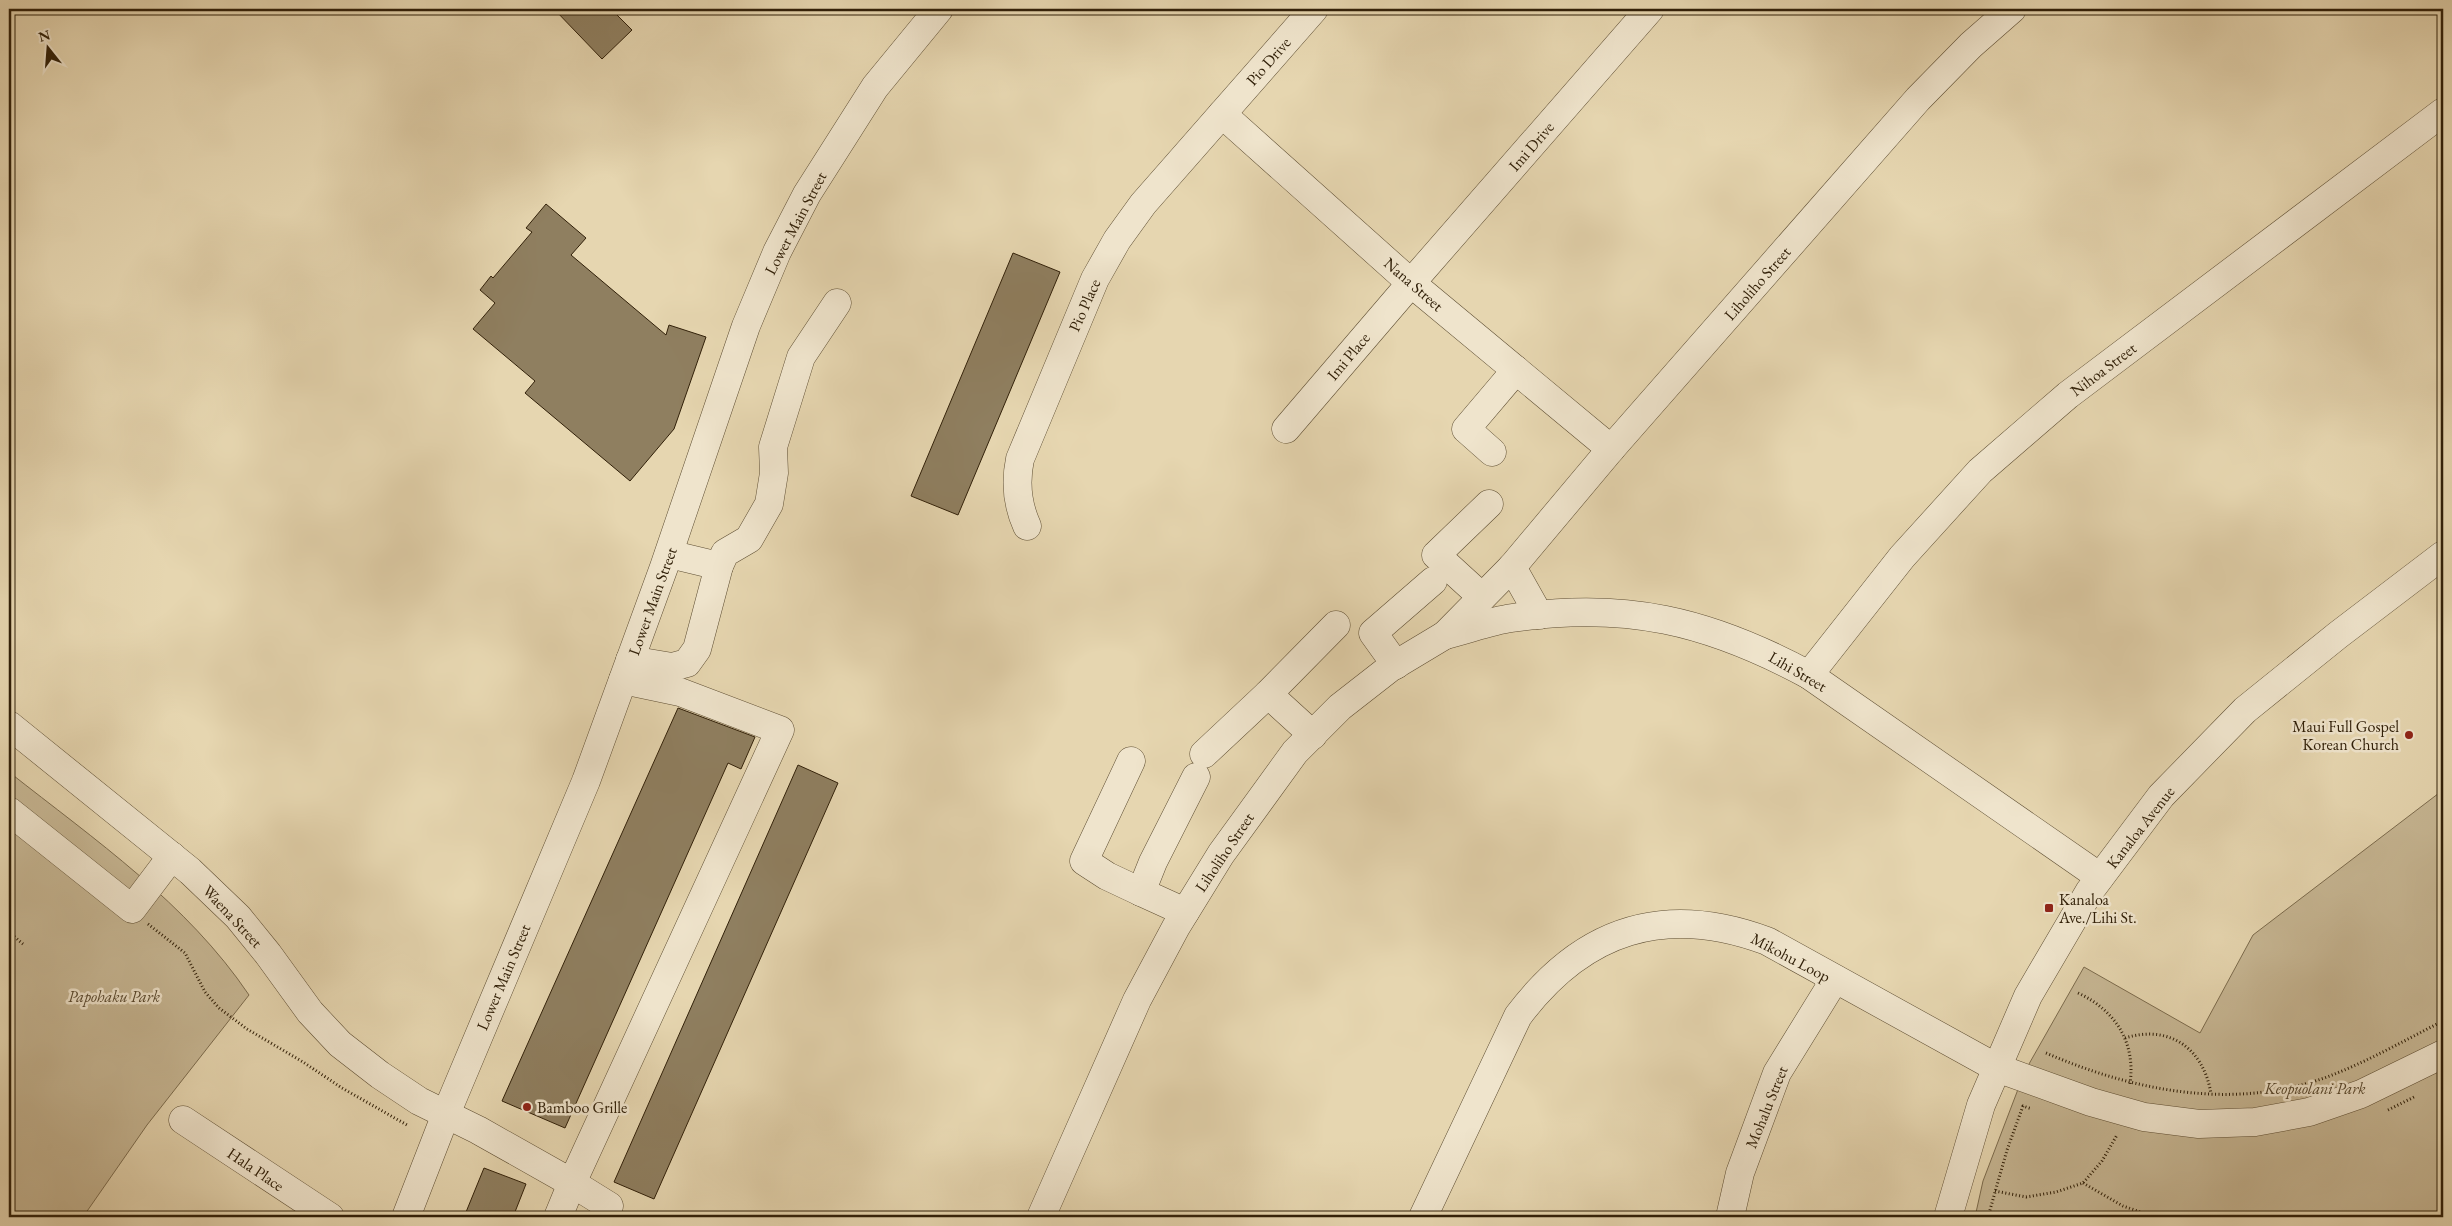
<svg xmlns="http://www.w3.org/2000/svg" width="2452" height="1226" font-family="'EB Garamond',serif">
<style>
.green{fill:#c7b794;stroke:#7c6c4e}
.building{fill:#8f7f60;stroke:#312009}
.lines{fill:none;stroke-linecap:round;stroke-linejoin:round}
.minor-casing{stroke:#5e4e33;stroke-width:29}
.path{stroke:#312009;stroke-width:3;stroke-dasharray:1 2.5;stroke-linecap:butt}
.minor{stroke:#efe4cc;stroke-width:28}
.poi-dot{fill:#8f2418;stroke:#efe4cc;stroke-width:2}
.labels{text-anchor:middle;stroke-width:5;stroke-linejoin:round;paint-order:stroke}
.street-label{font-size:16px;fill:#312009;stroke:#efe4cc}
.poi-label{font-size:16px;fill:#312009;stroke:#efe4cc;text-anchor:start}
.park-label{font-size:16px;font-style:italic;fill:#56462c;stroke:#efe4cc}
</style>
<rect width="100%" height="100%" fill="#e6d6b0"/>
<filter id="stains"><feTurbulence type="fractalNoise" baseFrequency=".004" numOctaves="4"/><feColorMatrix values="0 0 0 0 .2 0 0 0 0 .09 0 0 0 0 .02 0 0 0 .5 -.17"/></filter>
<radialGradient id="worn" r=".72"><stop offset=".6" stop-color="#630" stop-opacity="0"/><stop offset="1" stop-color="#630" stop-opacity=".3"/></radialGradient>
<g class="green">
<path d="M 9,772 C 95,840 187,903 249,995 L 147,1125 L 83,1217 L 9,1217 Z"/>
<polygon points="2443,790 2443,1217 1975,1217 1983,1181 2025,1071 2084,967 2200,1033 2253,935"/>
</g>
<g class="building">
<polygon points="554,9 611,9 632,30 602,59"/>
<polygon points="546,204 586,238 571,255 666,335 669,325 706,337 674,429 630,481 525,393 535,381 473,329 495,303 480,290 491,276 493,278 532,232 526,228"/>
<polygon points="1013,253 1060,272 958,515 911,496"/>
<polygon points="678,708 755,737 741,769 728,763 565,1128 502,1101"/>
<polygon points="798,765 838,783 654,1199 614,1182"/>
<polygon points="484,1168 526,1184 513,1217 464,1217"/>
</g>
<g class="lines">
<g class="minor-casing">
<g id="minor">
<polyline points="1222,114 1411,283 1611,449"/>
<polyline points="1286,429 1411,283 1650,9"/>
<polyline points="1492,452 1466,429 1516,370"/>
<path d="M 1027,526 C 1017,504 1015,483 1020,459 L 1095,279 L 1117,240 L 1143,204 L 1314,9"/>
<polyline points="719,566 725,553 749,539 769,504 774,473 773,447 801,357 837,303"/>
<polyline points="1512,567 1539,615"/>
<polyline points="1482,597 1436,555 1489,504"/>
<path d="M 1445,635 C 1467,630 1490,621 1512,618 C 1625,601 1709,621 1809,675 L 2100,877"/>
<polyline points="630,660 672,667 687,663 697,649 719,566 669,554"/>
<polyline points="1396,665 1373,633 1433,581"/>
<polyline points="1809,675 1902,557 1980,471 2068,395 2443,112"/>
<polyline points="9,725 190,871 238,917 268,954 310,1012 340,1044 380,1075 419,1101 478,1130 572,1183 780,730 680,692 623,680"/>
<polyline points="1313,735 1268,694 1336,625"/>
<polyline points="1204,754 1268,694"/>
<polyline points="1131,761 1084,861 1107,876 1141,892"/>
<polyline points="9,811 132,909 172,856"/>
<polyline points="1185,912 1141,892 1153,862 1196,777"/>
<polyline points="183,1120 330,1217"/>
<polyline points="406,1217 446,1114 586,781 664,567 746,326 777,252 807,194 875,87 939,9"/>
<polyline points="558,1217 572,1183 609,1206 604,1217"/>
<polyline points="1041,1217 1137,1000 1176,927 1221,854 1295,752 1340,707 1390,668 1445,635 1512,567 1611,449 1918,99 1971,45 2012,9"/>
<path d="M 1423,1217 L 1518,1016 C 1583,929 1665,903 1767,941 L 1997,1068 L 2091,1102 L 2144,1117 L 2199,1124 L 2255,1122 L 2309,1112 L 2361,1094 L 2443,1054"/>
<polyline points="1730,1217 1740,1173 1777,1073 1835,979"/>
<polyline points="1948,1217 1981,1105 2028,996 2089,892 2161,796 2245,710 2338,635 2443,555"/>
</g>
</g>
<g class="path">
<polyline points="148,924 185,953 205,992 219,1008 247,1029 303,1062 342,1088 407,1125"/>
<polyline points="9,932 23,944"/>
<path d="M 2078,993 C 2115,1010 2136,1042 2130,1084"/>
<path d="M 2125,1038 C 2170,1024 2204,1049 2211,1094"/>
<path d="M 2046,1053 C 2134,1091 2233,1111 2327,1077 C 2367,1062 2405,1040 2443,1021"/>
<polyline points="2388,1110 2416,1096"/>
<polyline points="2083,1183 2123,1206 2155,1217"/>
<polyline points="1995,1191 2026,1197 2056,1192 2083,1183 2102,1161 2117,1135"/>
<polyline points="1988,1217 2007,1150 2023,1106 2032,1109"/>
</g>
<use href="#minor" class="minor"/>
</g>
<g class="poi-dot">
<circle cx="2409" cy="735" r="5"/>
<rect x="2044" y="903" width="10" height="10" rx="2.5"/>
<circle cx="527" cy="1107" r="5"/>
</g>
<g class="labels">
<g class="street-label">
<text transform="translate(1268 61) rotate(-49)" y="6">Pio Drive</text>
<text transform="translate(1531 146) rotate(-49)" y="6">Imi Drive</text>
<text transform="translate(795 223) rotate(-62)" y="6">Lower Main Street</text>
<text transform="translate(1757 283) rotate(-49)" y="6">Liholiho Street</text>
<text transform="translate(1414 284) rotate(41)" y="6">Nana Street</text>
<text transform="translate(1084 305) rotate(-66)" y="6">Pio Place</text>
<text transform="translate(1348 356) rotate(-50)" y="6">Imi Place</text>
<text transform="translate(2103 369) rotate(-37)" y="6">Nihoa Street</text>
<text transform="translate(652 601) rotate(-70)" y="6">Lower Main Street</text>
<text transform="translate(1798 671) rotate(30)" y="6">Lihi Street</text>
<text transform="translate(2140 827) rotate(-52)" y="6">Kanaloa Avenue</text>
<text transform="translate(1224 852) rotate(-56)" y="6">Liholiho Street</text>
<text transform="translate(233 916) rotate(47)" y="6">Waena Street</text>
<text transform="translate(1791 957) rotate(28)" y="6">Mikohu Loop</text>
<text transform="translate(503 977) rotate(-67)" y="6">Lower Main Street</text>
<text transform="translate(1766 1107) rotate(-68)" y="6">Mohalu Street</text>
<text transform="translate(256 1169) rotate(34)" y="6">Hala Place</text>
</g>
<g class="poi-label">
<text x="2399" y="732" text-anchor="end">Maui Full Gospel<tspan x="2399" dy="18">Korean Church</tspan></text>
<text x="2059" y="905">Kanaloa<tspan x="2059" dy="18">Ave./Lihi St.</tspan></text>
<text x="537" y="1113">Bamboo Grille</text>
</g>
<g class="park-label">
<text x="114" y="1002">Papohaku Park</text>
<text x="2315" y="1094">Keopuolani Park</text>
</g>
</g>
<rect width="2452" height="1226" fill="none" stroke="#e6d6b0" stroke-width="30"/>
<rect x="10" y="10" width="2432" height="1206" fill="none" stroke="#312009" stroke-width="2.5"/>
<rect x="15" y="15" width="2422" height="1196" fill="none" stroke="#312009"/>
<g transform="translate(48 48) rotate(343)" stroke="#efe4cc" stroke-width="4" paint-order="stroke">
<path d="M0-4L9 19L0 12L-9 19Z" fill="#312009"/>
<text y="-8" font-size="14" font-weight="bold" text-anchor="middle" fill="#312009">N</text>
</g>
<rect width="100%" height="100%" filter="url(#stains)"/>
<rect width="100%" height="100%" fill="url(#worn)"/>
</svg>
